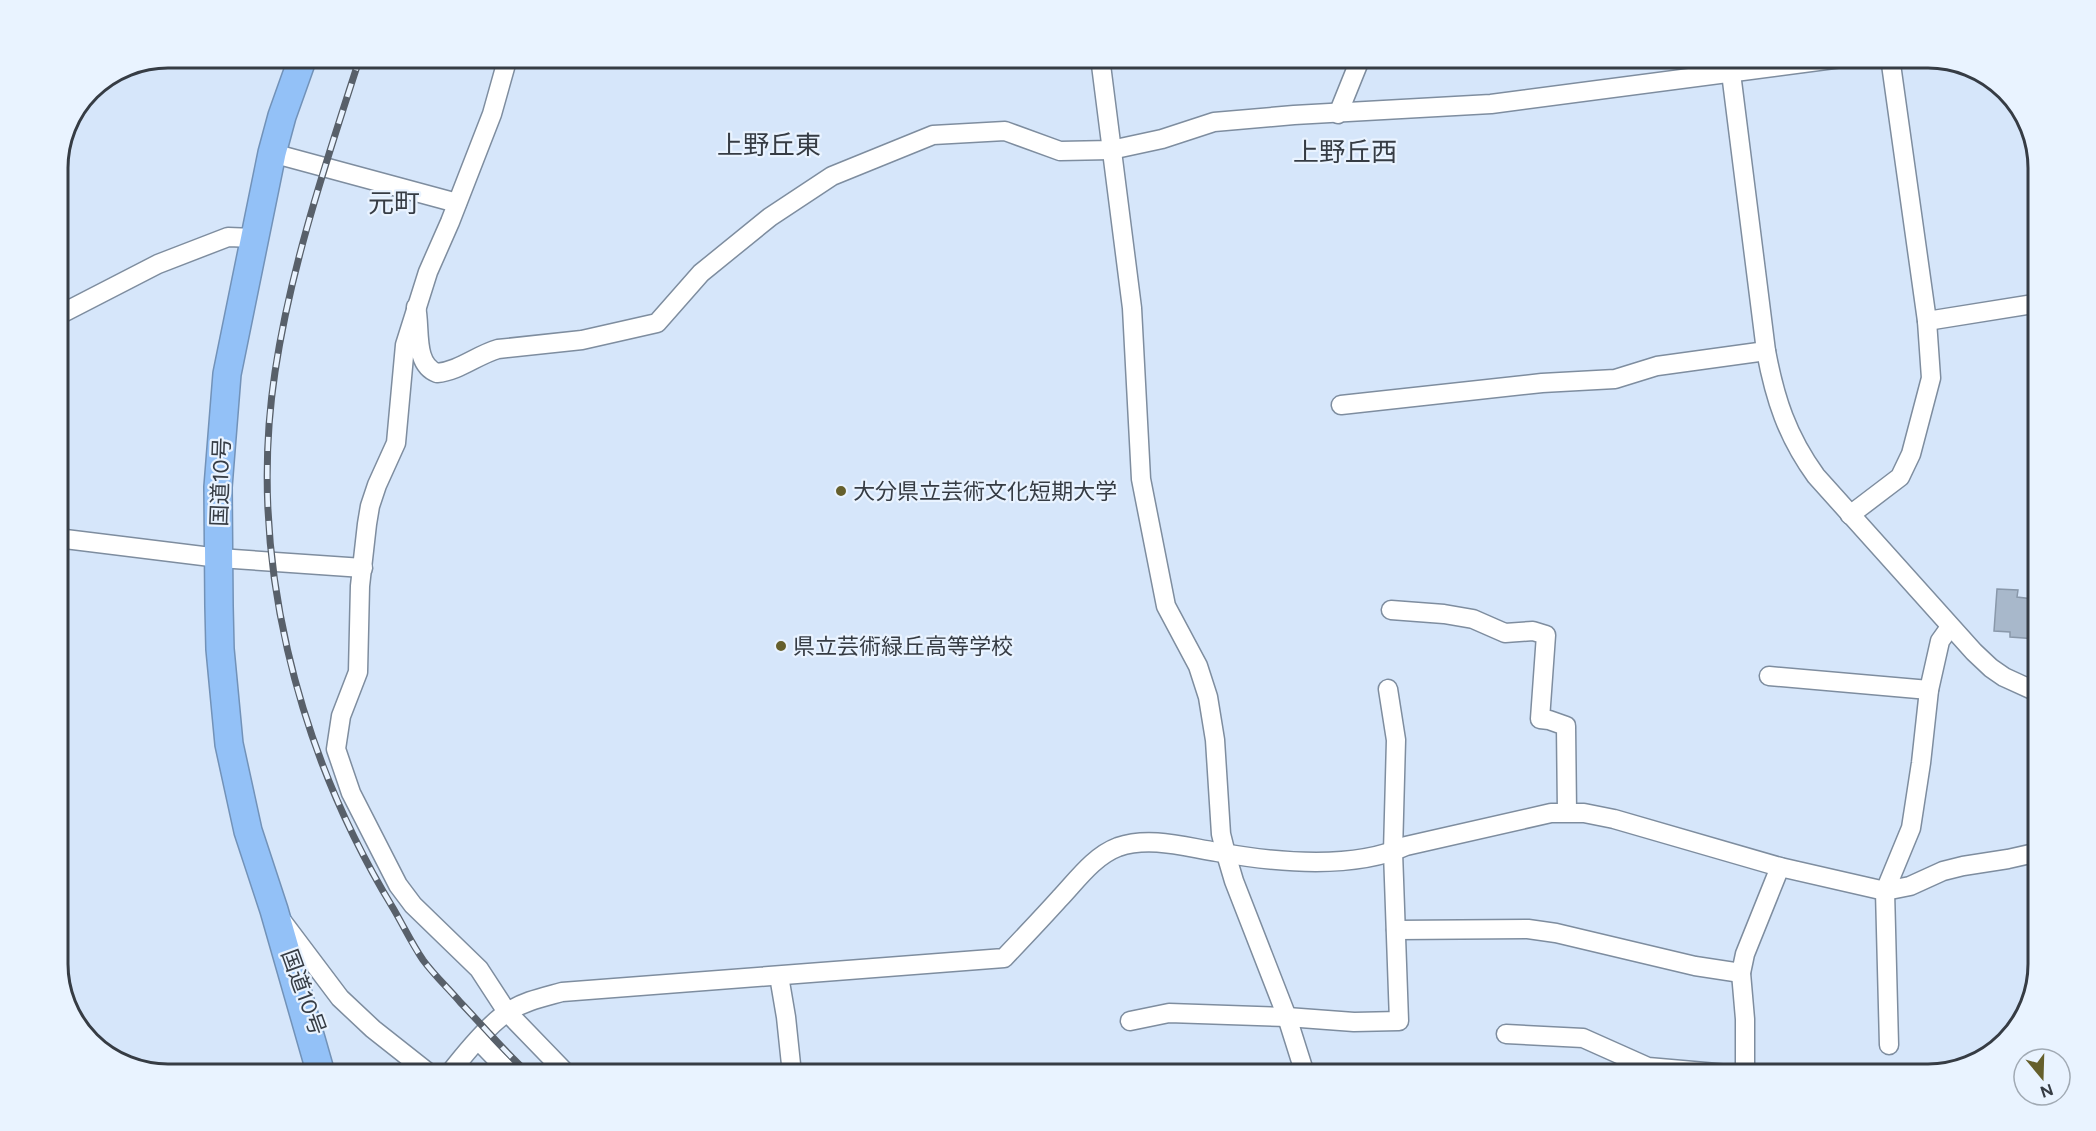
<svg xmlns="http://www.w3.org/2000/svg" width="2096" height="1131" font-family="Figtree,'Noto Sans JP',sans-serif">
<style>
.building{fill:#a8b8cb;stroke:#8998aa;stroke-width:1.5}
.lines{fill:none;stroke-linecap:round;stroke-linejoin:round}
.minor-casing{stroke:#7e8d9f;stroke-width:21}
.highway-casing{stroke:#7292b8;stroke-width:30}
.minor{stroke:#fff;stroke-width:18}
.highway{stroke:#93c1f7;stroke-width:27}
.rail-casing{stroke:#58606a;stroke-width:7}
.rail{stroke:#e9f3ff;stroke-width:4.5;stroke-dasharray:14;stroke-linecap:butt}
.poi-dot{fill:#655f2c;stroke:#e9f3ff;stroke-width:2}
.labels{text-anchor:middle;stroke-width:4.5;stroke-linejoin:round;paint-order:stroke}
.street-label{font-size:22px;fill:#363c44;stroke:#e9f3ff}
.poi-label{font-size:22px;fill:#363c44;stroke:#e9f3ff;text-anchor:start}
.quarter-label{font-size:26px;fill:#363c44;stroke:#e9f3ff}
.rim{fill:none;stroke:#363c44;stroke-width:3}
</style>
<rect width="100%" height="100%" fill="#d6e6fa"/>
<polygon class="building" points="1997,589 2018,590 2017,597 2033,599 2032,614 2039,615 2039,639 2010,637 2010,632 1994,631"/>
<g class="lines">
<g class="minor-casing">
<g id="minor">
<polyline points="508,57 492,114 450,222 428,272 405,345 396,443 377,485 370,506 367,524 360,586 358,672 341,716 336,749 351,793 398,885 413,905 479,969 507,1012 567,1074"/>
<polyline points="1100,57 1132,308 1141,479 1166,606 1198,666 1208,697 1215,740 1221,834 1226,854 1234,881 1287,1017 1305,1074"/>
<path d="M 1729,57 L 1766,351 C 1775,399 1787,436 1816,476 L 1974,652 L 1991,668 L 2004,677 L 2039,693"/>
<polyline points="1338,114 1361,57"/>
<polyline points="272,153 457,203"/>
<path d="M 416,307 C 421,327 413,364 437,373 C 459,371 477,355 498,349 L 582,340 L 657,323 L 701,273 L 770,217 L 832,176 L 933,135 L 1005,131 L 1060,151 L 1111,150 L 1162,139 L 1214,122 L 1294,115 L 1491,104 L 1849,57"/>
<polyline points="57,316 158,264 228,237 254,238"/>
<polyline points="1927,321 2039,303"/>
<polyline points="1341,405 1542,383 1615,379 1657,366 1766,351"/>
<polyline points="1850,515 1900,477 1911,454 1931,378 1927,321 1890,57"/>
<polyline points="57,538 219,558 363,568"/>
<polyline points="1391,610 1444,614 1473,619 1505,633 1533,631 1546,635 1540,719 1549,720 1566,726 1567,812"/>
<polyline points="1769,676 1929,690"/>
<polyline points="282,921 340,998 373,1029 430,1074"/>
<polyline points="1396,930 1528,929 1556,933 1695,966 1741,973"/>
<polyline points="779,976 786,1017 792,1074"/>
<polyline points="1130,1021 1169,1013 1287,1017 1354,1022 1399,1021 1393,852 1396,740 1388,689"/>
<polyline points="1506,1034 1583,1038 1648,1067 1728,1074"/>
<polyline points="478,1040 511,1074"/>
<polyline points="1889,1045 1885,891 1911,828 1921,763 1929,690 1940,641 1950,627"/>
<path d="M 449,1074 C 463,1056 490,1023 508,1012 C 524,1001 544,997 562,992 L 1004,958 C 1023,938 1042,918 1060,898 C 1077,880 1094,856 1118,847 C 1150,836 1185,847 1217,852 C 1273,862 1353,870 1406,846 L 1551,813 L 1584,813 L 1614,819 L 1780,867 L 1885,891 L 1910,886 L 1943,871 L 1963,866 L 2008,859 L 2039,852"/>
<polyline points="1745,1074 1745,1019 1741,973 1745,954 1780,867"/>
</g>
</g>
<g class="highway-casing">
<polyline id="highway" points="303,57 282,116 272,153 227,374 218,487 219,606 220,649 229,744 248,831 274,910 321,1074"/>
</g>
<use href="#minor" class="minor"/>
<use href="#highway" class="highway"/>
<g class="rail-casing">
<path id="rail" d="M 360,57 C 327,160 291,265 275,372 C 247,556 297,750 393,908 C 403,925 412,944 423,960 C 434,975 448,988 460,1002 C 483,1026 504,1051 529,1074"/>
</g>
<use href="#rail" class="rail"/>
</g>
<g class="poi-dot">
<circle cx="841" cy="491" r="6"/>
<circle cx="781" cy="646" r="6"/>
</g>
<g class="labels">
<g class="street-label">
<text transform="translate(220 482) rotate(-88)" y="8">国道10号</text>
<text transform="translate(304 992) rotate(70)" y="8">国道10号</text>
</g>
<g class="poi-label">
<text x="853" y="499">大分県立芸術文化短期大学</text>
<text x="793" y="654">県立芸術緑丘高等学校</text>
</g>
<g class="quarter-label">
<text x="769" y="154">上野丘東</text>
<text x="1345" y="161">上野丘西</text>
<text x="394" y="212">元町</text>
</g>
</g>
<path d="M0 0H2096V1131H0ZM168 68H1928A100 100 0 0 1 2028 168V964A100 100 0 0 1 1928 1064H168A100 100 0 0 1 68 964V168A100 100 0 0 1 168 68Z" fill="#e9f3ff" fill-rule="evenodd"/>
<path class="rim" d="M168 68H1928A100 100 0 0 1 2028 168V964A100 100 0 0 1 1928 1064H168A100 100 0 0 1 68 964V168A100 100 0 0 1 168 68Z"/>
<g transform="translate(2042 1077) rotate(161)"><circle r="28" fill="#e9f3ff" stroke="#a1aab4" stroke-width="1.5"/>
<path d="M0-4.5L10 22L0 15L-10 22Z" fill="#655f2c"/>
<text y="-9" font-size="16" font-weight="bold" text-anchor="middle" fill="#363c44">N</text>
</g>
</svg>
